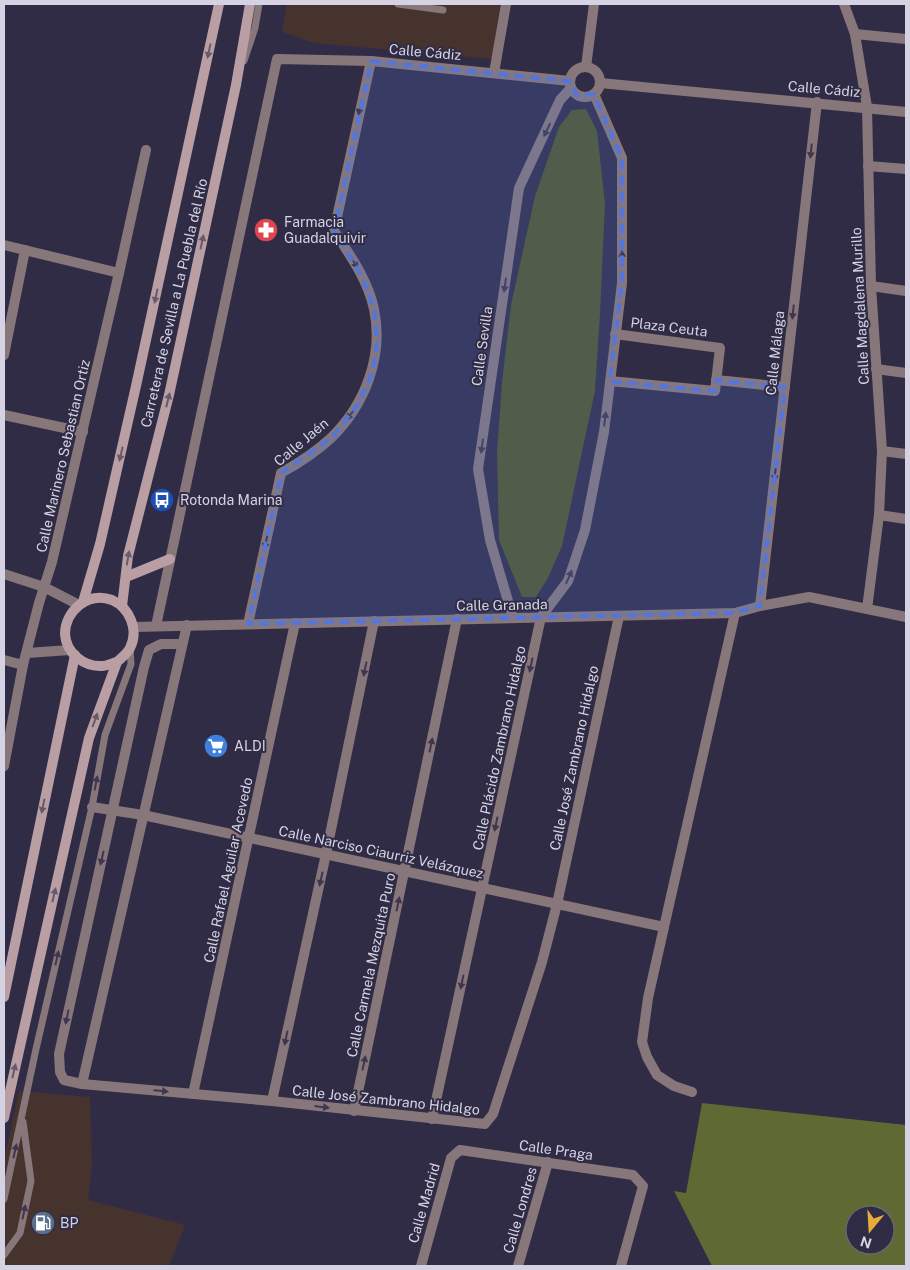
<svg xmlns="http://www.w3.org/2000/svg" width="910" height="1270" font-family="'Public Sans',sans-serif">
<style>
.industrial{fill:#47332e}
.green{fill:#4e5726}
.forest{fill:#5e6933;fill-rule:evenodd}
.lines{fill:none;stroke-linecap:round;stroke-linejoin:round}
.service{stroke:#88777a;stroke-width:7}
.pedestrian{stroke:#88777a;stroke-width:10}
.minor{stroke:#88777a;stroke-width:10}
.secondary{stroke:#b99fa4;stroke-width:10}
.oneway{fill:#675a6c}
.oneway2{fill:#3e374e}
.marked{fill:#5476db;fill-opacity:0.2;stroke:#5476db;stroke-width:4;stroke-dasharray:10 6;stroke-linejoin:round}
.labels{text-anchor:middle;stroke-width:4;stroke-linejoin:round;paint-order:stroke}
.street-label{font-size:14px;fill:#d5d3e3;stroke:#312c46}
.poi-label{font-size:14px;fill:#d5d3e3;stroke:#312c46;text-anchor:start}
</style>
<rect width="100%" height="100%" fill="#312c46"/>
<g class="industrial">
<polygon points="287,4 500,4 492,59 314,43 282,32"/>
<polygon points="19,1091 90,1097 92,1165 88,1200 185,1225 169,1266 4,1266 4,1161"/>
</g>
<polygon class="green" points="586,109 597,131 605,204 600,314 595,391 562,546 548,578 536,597 522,597 499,540 497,452 502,382 511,305 535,196 559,127 572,110"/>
<path class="forest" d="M 702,1103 L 906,1125 L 906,1266 L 712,1266 L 674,1191 L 686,1193 ZM 855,1215 L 885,1215 L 885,1245 L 855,1245 Z"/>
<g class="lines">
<g class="service">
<polyline points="398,4 443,10"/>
<polyline points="244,61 255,28 259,4"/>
<polyline points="4,1199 36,1049 92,807 105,735 131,664 130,647"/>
<polyline points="4,1255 20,1233 31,1181 23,1122"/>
</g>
<g class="pedestrian">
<polyline points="716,380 785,387"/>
<polyline points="4,415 83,432"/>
</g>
<g class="minor">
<polyline points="844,4 855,34 867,107 871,286 882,451 879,515 867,609"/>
<polyline points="855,34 906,39"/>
<polyline points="586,67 594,4"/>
<circle cx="585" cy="82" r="15"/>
<polyline points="494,73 506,4"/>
<polyline points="600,83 906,112"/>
<polyline points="868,166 906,169"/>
<polyline points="4,245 119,273"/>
<polyline points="871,286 906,291"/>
<polyline points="4,355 25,250"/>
<polyline points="876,369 906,373"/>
<polyline points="610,381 715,391 720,348 615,334"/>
<polyline points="882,451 906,454"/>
<polyline points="879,515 906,519"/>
<polyline points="4,574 44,587 79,605"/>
<polyline points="760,606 817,102"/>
<polyline points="513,618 490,540 478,469 519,188 560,100 571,88"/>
<path d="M 248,624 L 281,473 C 299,463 316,452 331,438 C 365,405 384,356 374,309 C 368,280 350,255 334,231 L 371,61"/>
<polyline points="156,626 277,59 371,61 570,81"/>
<polyline points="133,627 735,613 760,606 809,597 906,617"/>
<polyline points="182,644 161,644 149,650 144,667 59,1054 60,1072 64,1080 82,1084 272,1101 485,1124 493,1114 542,962 557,904 619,616"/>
<polyline points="27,653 70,650"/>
<polyline points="4,660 23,665"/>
<polyline points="4,766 23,665 39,603 52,562 119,273 146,150"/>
<polyline points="92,807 143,815 664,927"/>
<polyline points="82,1084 187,625"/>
<polyline points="692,1092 674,1086 657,1075 647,1057 642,1042 648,998 735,613"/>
<polyline points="193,1094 295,623"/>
<polyline points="272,1101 326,854 374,621"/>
<polyline points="354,1111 457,619"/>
<polyline points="432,1119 541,617 568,581 585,530 604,432 622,283 622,158 594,94"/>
<polyline points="421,1266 451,1158 460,1150 633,1175 643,1186 621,1266"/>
<polyline points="518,1266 548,1162"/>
</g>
<g class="secondary">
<polyline points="126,577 170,559"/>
<polyline points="83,602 100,544 136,386 219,4"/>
<polyline points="122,606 128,556 169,395 236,85 250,4"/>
<polyline points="4,997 75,655"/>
<path d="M 4,1118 L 89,738 L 117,662 C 122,657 127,654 130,648 C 139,630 130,608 112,600 C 88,591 65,611 65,634 C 66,653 84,667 102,666 C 107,666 112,663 117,662"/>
</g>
</g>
<defs><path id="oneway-solid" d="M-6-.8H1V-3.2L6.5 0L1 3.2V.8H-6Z" transform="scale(1.25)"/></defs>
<g class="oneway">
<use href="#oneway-solid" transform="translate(209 51) rotate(102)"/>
<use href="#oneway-solid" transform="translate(202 242) rotate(-78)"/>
<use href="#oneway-solid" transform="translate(156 296) rotate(102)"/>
<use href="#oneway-solid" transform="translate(168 400) rotate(-76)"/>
<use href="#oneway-solid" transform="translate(121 454) rotate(103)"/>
<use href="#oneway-solid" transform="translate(128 558) rotate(-80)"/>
<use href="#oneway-solid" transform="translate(95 720) rotate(-70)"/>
<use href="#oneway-solid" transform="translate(43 806) rotate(102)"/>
<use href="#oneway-solid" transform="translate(54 895) rotate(-77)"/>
<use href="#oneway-solid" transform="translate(14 1071) rotate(-77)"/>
</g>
<g class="oneway2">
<use href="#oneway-solid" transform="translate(360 108) rotate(102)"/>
<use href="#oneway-solid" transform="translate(547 130) rotate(115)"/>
<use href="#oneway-solid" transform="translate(811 151) rotate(96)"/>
<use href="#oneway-solid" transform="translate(622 258) rotate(-90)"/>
<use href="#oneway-solid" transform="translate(354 262) rotate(60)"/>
<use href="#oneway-solid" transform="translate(505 285) rotate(98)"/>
<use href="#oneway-solid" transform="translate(793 312) rotate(96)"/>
<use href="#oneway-solid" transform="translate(351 414) rotate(128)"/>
<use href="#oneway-solid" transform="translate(605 419) rotate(-83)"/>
<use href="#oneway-solid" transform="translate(482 446) rotate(98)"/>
<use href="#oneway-solid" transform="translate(775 474) rotate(97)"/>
<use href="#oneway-solid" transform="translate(266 542) rotate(102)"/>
<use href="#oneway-solid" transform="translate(569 577) rotate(-66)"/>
<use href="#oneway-solid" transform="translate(531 665) rotate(102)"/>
<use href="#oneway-solid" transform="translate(365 669) rotate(102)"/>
<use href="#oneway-solid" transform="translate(431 745) rotate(-78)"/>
<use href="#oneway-solid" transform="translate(96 783) rotate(-79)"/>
<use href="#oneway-solid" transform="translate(496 824) rotate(102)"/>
<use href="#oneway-solid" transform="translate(102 858) rotate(103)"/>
<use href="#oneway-solid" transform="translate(321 879) rotate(102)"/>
<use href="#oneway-solid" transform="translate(398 904) rotate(-78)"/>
<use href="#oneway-solid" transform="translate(57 958) rotate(-77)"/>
<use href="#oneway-solid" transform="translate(462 982) rotate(102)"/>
<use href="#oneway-solid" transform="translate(67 1017) rotate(102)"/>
<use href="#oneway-solid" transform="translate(286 1038) rotate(102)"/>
<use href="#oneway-solid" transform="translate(364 1063) rotate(-78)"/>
<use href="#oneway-solid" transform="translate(161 1091) rotate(5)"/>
<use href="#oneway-solid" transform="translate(322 1107) rotate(7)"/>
<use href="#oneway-solid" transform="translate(15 1151) rotate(-77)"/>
<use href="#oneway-solid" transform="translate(24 1212) rotate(-78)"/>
</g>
<path class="marked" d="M 371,61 L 570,81 L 577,95 L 594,94 L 622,158 L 622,283 L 610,381 L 715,391 L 716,380 L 785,387 L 760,606 L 735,613 L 248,624 L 281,473 L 332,437 L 357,405 L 372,373 L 377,343 L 374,309 L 362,277 L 334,231 Z"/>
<defs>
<g id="pharmacy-disc" transform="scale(1.25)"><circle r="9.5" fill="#e0444e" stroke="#312c46"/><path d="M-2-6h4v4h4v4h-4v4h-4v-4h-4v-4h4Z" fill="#fff"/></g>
<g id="bus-disc" transform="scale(1.25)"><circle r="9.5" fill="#1a4fb4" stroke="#312c46"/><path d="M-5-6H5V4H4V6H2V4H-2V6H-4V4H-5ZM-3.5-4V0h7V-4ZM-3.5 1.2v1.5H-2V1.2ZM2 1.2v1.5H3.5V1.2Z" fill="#fff"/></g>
<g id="supermarket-disc" transform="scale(1.25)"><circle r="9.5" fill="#3f7fe0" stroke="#312c46"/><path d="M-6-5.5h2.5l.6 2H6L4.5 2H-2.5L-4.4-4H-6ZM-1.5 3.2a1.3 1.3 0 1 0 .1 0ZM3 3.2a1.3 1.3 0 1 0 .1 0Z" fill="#fff"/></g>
<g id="fuel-disc" transform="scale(1.25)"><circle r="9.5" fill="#5c6f8a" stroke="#312c46"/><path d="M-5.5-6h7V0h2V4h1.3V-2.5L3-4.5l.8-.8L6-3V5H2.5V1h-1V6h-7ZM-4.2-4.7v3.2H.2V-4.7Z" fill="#fff"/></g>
</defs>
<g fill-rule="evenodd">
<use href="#pharmacy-disc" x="266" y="230"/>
<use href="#bus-disc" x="162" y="500"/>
<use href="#supermarket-disc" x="216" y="746"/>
<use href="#fuel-disc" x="43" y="1223"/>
</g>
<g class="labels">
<g class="street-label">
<text transform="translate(425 52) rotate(5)" y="5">Calle Cádiz</text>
<text transform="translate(824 89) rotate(5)" y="5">Calle Cádiz</text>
<text transform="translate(174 303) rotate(-77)" y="5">Carretera de Sevilla a La Puebla del Río</text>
<text transform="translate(860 306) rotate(-93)" y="5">Calle Magdalena Murillo</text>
<text transform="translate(669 327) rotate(7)" y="5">Plaza Ceuta</text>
<text transform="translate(482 346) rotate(-82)" y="5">Calle Sevilla</text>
<text transform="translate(775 353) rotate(-84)" y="5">Calle Málaga</text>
<text transform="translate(301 442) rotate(-40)" y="5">Calle Jaén</text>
<text transform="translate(63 456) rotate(-77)" y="5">Calle Marinero Sebastian Ortiz</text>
<text transform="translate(502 605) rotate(-1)" y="5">Calle Granada</text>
<text transform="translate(499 748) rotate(-78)" y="5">Calle Plácido Zambrano Hidalgo</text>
<text transform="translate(574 758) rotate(-78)" y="5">Calle José Zambrano Hidalgo</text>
<text transform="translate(381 852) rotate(12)" y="5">Calle Narciso Ciaurriz Velázquez</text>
<text transform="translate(228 870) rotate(-78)" y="5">Calle Rafael Aguilar Acevedo</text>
<text transform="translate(371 965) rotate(-78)" y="5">Calle Carmela Mezquita Puro</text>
<text transform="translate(386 1100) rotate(6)" y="5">Calle José Zambrano Hidalgo</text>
<text transform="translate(556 1150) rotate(8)" y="5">Calle Praga</text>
<text transform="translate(424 1203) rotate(-74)" y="5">Calle Madrid</text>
<text transform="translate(520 1210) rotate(-74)" y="5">Calle Londres</text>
</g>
<g class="poi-label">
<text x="284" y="227">Farmacia<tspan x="284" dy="16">Guadalquivir</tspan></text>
<text x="180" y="505">Rotonda Marina</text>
<text x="234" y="751">ALDI</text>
<text x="60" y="1228">BP</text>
</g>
</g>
<rect width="910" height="1270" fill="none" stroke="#d5d3e3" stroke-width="10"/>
<g transform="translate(870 1230) rotate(198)"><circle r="24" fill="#312c46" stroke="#736f85"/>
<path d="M0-4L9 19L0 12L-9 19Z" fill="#e7ac37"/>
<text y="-8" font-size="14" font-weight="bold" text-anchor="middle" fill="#d5d3e3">N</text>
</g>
</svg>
